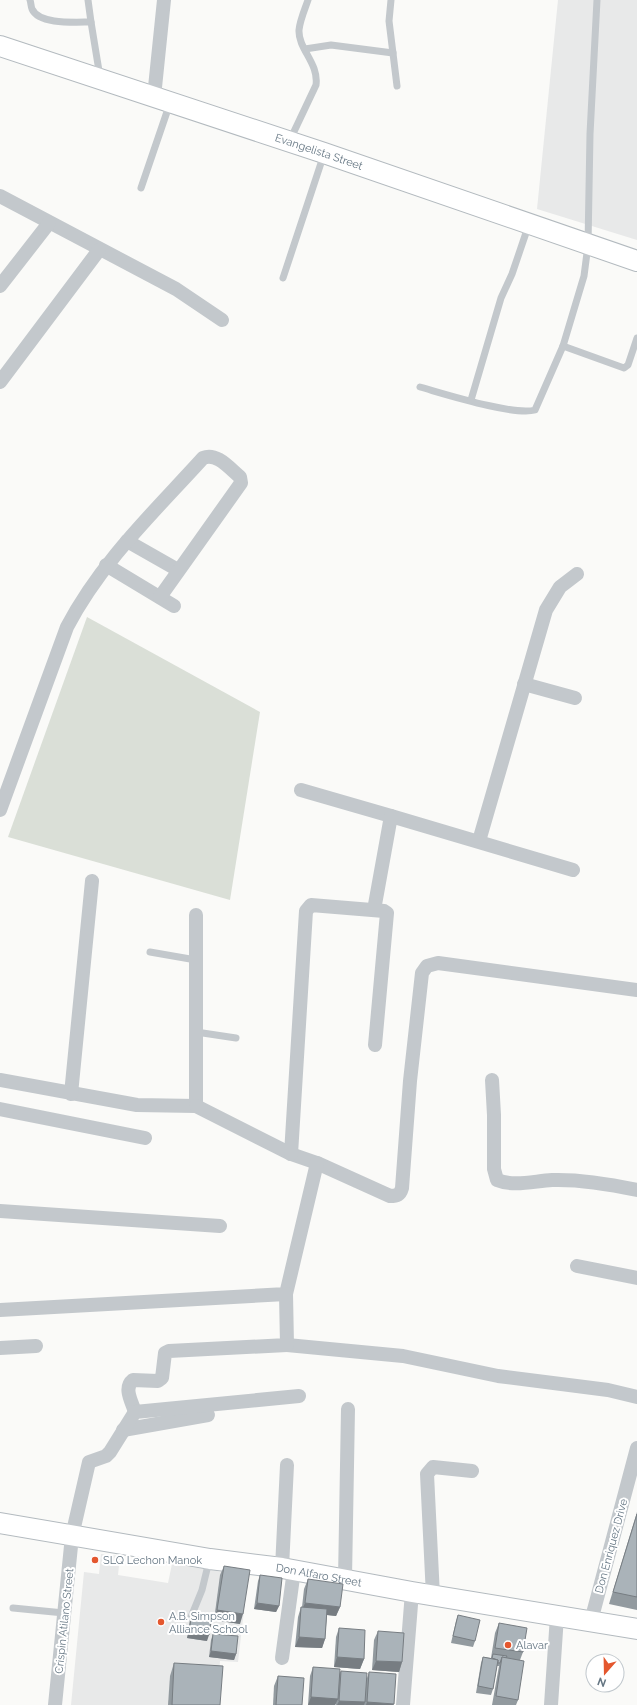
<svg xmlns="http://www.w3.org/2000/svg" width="637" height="1705" font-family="Raleway,sans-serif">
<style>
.built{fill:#e8e9e9}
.green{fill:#dadfd7}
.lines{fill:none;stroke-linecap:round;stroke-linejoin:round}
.secondary-casing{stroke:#b3babf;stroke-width:22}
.lane{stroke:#c3c8cc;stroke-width:7}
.street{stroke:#c3c8cc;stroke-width:14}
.secondary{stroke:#fff;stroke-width:20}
.wall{fill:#929a9f}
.shaded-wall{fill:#777d82}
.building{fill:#aab3b9;stroke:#777d82}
.poi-dot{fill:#e4572e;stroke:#fff;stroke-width:1.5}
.labels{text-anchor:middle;stroke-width:4;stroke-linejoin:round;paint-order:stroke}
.street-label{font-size:11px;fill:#657683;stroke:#fff}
.poi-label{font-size:11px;fill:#657683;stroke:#fff;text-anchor:start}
</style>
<rect width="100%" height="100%" fill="#fafaf8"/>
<g class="built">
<polygon points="558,0 637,0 637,240 537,209"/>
<polygon points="101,1554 120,1556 118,1575 168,1583 172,1564 248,1576 238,1662 220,1661 217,1705 71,1705 84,1572 99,1574"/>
</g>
<polygon class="green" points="87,617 260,712 230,900 8,837"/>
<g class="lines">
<g class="secondary-casing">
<g id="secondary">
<path id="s1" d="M 0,46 L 324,153 L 637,261"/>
<path id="s2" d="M 0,1523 L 210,1559 L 282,1568 L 412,1592 L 637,1629"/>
</g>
</g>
<g class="lane">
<path d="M 30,0 C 31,3 31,7 32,9 C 39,25 76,22 91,22 L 100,77"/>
<polyline points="88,0 91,22"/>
<polyline points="391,0 389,21 397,86"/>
<polyline points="305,49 331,45 393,53"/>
<path d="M 290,140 L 316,85 C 319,63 298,49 299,30 C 300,20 305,9 308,0"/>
<polyline points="141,188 170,103"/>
<polyline points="283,278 324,154"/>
<polyline points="563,346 624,368 628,365 637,338"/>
<path d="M 420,387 C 445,394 514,416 535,410 L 563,346 L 584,276 L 588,245 L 590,134 L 597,0"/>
<polyline points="471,400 501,298 512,274 529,224"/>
<polyline points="150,952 196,960"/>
<polyline points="196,1032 236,1038"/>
<polyline points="13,1608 64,1613"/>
<polyline points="191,1617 202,1590 209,1561"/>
</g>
<g class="street">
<polyline points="154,97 164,0"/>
<polyline points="0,196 176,289 222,320"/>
<polyline points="0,286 49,223"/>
<polyline points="0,382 99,250"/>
<polyline points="127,541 178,570"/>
<polyline points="106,565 174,606"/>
<polyline points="524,684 575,698"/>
<polyline points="301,790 391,816"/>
<path d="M 0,810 L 67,627 C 101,562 154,512 203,458 C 217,452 230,469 240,477 L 241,483 L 160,597"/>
<polyline points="479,841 546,610 560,587 577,574"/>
<polyline points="374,910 391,816 573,870"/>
<polyline points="0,1080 137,1105 196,1106 196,915"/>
<path d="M 492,1080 L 494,1115 L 494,1169 L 497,1180 C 514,1187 534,1181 552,1180 C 581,1179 609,1184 637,1190"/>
<polyline points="71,1094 92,881"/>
<path d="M 196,1106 L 291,1154 L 317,1163 L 390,1196 C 397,1196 400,1195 402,1188 L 410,1081 L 422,973 L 427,966 L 438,963 L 637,990"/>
<polyline points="0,1109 145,1138"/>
<polyline points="291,1154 306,911 311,905 384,911 387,913 375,1045"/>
<polyline points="0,1211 220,1226"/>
<polyline points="577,1266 637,1278"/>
<polyline points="0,1310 286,1294 317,1163"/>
<polyline points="287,1345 403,1356 498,1376 608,1390 637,1397"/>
<polyline points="0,1348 36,1346"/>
<path d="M 135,1412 C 132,1402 123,1388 133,1380 L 158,1381 L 162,1378 L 165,1353 L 169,1351 L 287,1345 L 286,1294"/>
<polyline points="123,1430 208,1415"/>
<polyline points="282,1568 287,1465"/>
<polyline points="345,1579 348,1409"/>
<polyline points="433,1596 427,1474 433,1467 472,1471"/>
<polyline points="591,1621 637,1448"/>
<polyline points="282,1658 294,1570"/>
<polyline points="55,1705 72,1536 89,1462 106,1456 110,1452 135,1412 299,1396"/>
<polyline points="403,1705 412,1592"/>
<polyline points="551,1705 557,1616"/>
</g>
<use href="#secondary" class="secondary"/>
</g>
<g class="wall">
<polygon points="637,1512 637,1610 609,1604"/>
<polygon points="224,1566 240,1624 214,1620 220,1575"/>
<polygon points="260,1575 279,1606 276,1612 254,1609 258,1581"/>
<polygon points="308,1579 340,1607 336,1616 327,1615 325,1639 322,1648 295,1647 298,1617 301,1607 302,1607 304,1589"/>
<polygon points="192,1612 207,1641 187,1638 190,1619"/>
<polygon points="458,1615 475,1641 473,1647 451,1643 456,1621"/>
<polygon points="499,1623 523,1652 520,1660 518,1700 516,1705 492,1705 499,1666 497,1666 493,1689 491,1695 476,1693 481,1663 483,1657 491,1658 495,1633"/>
<polygon points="339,1628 364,1659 360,1669 334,1667 336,1637"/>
<polygon points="378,1631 402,1662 399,1672 372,1670 374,1640"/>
<polygon points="213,1634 236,1654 234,1660 209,1657 211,1640"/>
<polygon points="174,1663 220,1705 168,1705 170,1676"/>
<polygon points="313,1667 339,1674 341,1671 367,1678 369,1672 394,1704 393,1705 336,1705 336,1704 335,1705 308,1705 310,1676"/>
<polygon points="278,1676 302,1705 273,1705 274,1686"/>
</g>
<g class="shaded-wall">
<polygon points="257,1603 279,1606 276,1612 254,1609"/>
<polygon points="305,1603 340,1607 336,1616 301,1612"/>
<polygon points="217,1610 243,1614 240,1624 214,1620"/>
<polygon points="189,1632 209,1635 207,1641 187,1638"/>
<polygon points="299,1637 325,1639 322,1648 295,1647"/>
<polygon points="211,1651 236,1654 234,1660 209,1657"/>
<polygon points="337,1657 364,1659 360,1669 334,1667"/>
<polygon points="376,1661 402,1662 399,1672 372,1670"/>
<polygon points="311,1697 338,1699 335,1705 308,1705"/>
<polygon points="339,1701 365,1702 364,1705 337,1705"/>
<polygon points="367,1702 394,1704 393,1705 366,1705"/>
</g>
<g class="building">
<polygon points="637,1514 637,1597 613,1592"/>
<polygon points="224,1566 250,1570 243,1614 217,1610"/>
<polygon points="260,1575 282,1578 279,1606 257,1603"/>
<polygon points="308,1579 343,1584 340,1607 305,1603"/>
<polygon points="301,1607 327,1609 325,1639 299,1637"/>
<polygon points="192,1612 212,1615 209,1635 189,1632"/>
<polygon points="458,1615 480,1620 475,1641 453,1636"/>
<polygon points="499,1623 527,1628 523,1652 495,1648"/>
<polygon points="339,1628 365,1630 364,1659 337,1657"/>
<polygon points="378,1631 404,1633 402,1662 376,1661"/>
<polygon points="213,1634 238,1636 236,1654 211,1651"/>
<polygon points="493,1654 507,1656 506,1658 502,1657 500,1663 498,1663 498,1660 492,1658"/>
<polygon points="483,1657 498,1660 493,1689 478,1686"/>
<polygon points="502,1657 524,1661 518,1700 496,1696"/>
<polygon points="174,1663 223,1666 220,1705 172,1705"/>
<polygon points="313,1667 340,1669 338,1699 311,1697"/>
<polygon points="341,1671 367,1673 365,1702 339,1701"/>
<polygon points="369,1672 396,1674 394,1704 367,1702"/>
<polygon points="278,1676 304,1678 302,1705 276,1705"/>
</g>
<g class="poi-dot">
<circle cx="95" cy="1560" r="4"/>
<circle cx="161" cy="1622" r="4"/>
<circle cx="508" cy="1645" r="4"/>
</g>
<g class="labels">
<g class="street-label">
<text dy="4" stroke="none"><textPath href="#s1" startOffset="336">Evangelista Street</textPath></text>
<text transform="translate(611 1546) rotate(-75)" y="4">Don Enriquez Drive</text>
<text dy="4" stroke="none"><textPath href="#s2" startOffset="323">Don Alfaro Street</textPath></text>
<text transform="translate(64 1621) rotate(-84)" y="4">Crispin Atilano Street</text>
</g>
<g class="poi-label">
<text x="103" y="1564">SLQ Lechon Manok</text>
<text x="169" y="1620">A.B. Simpson<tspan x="169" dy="13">Alliance School</tspan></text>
<text x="516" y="1649">Alavar</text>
</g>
</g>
<g transform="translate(605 1673) rotate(200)"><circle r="19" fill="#ffffff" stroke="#c1c8cd"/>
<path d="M0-3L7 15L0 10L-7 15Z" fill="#e4572e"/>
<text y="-6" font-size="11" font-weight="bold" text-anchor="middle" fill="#657683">N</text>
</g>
</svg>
